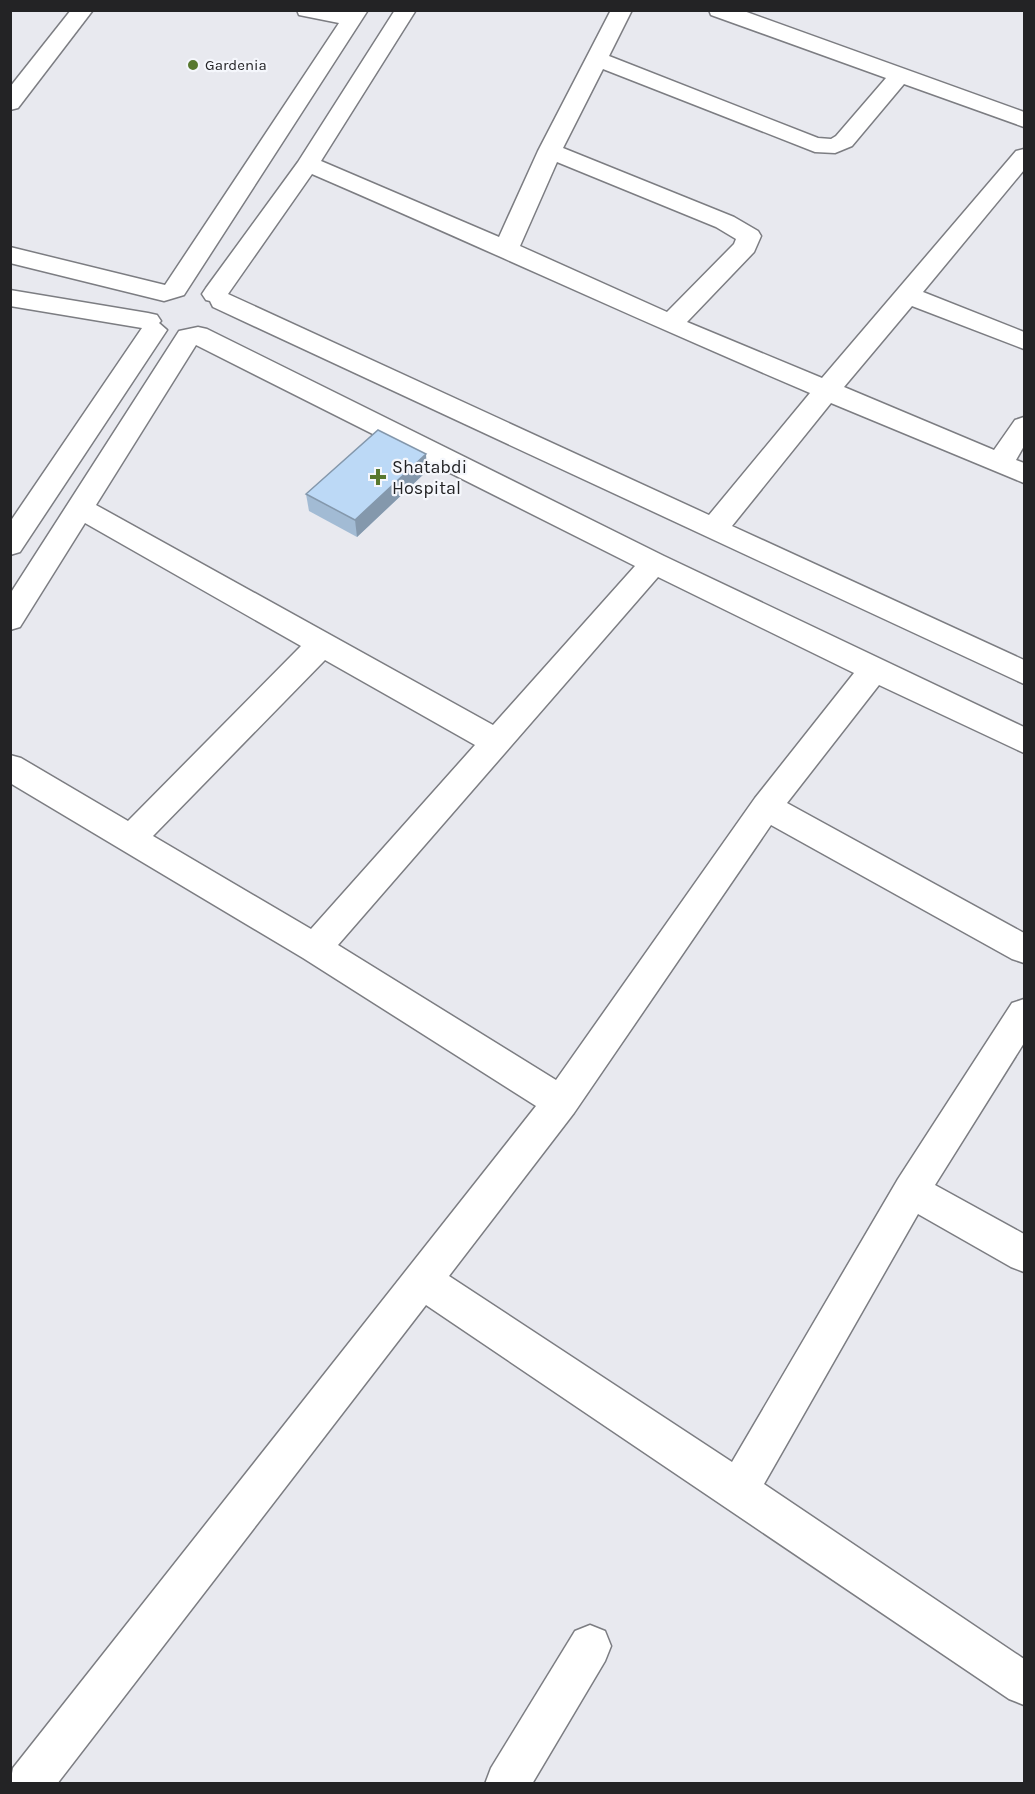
<svg xmlns="http://www.w3.org/2000/svg" width="1035" height="1794" font-family="Karla,sans-serif">
<style>
.lines{fill:none;stroke-linecap:round;stroke-linejoin:round}
.minor-casing{stroke:#7c7d82;stroke-width:3}
.minor{fill:#fff;fill-rule:evenodd}
.wall{fill:#a2bbd4}
.shaded-wall{fill:#8498ac}
.building{fill:#bcd9f6;stroke:#8498ac;stroke-width:1.5}
.poi-dot{fill:#58782f;stroke:#f5f7fc;stroke-width:2}
.labels{text-anchor:middle;stroke-width:4.5;stroke-linejoin:round;paint-order:stroke}
.far-poi-label{font-size:15px;fill:#232325;stroke:#f5f7fc;text-anchor:start}
.poi-label{font-size:18px;fill:#232325;stroke:#f5f7fc;text-anchor:start}
</style>
<rect width="100%" height="100%" fill="#e8e9ef"/>
<g class="lines">
<g class="minor-casing">
<g id="minor">
<polygon points="71,10 93,10 18,108 10,110 10,87"/>
<polygon points="297,10 368,10 184,295 164,301 10,263 10,247 165,285 339,23 299,15"/>
<path d="M 395,10 L 416,10 L 321,161 L 499,237 L 538,151 L 611,10 L 632,10 L 609,56 L 818,138 L 831,139 L 836,136 L 886,78 L 711,15 L 709,10 L 741,10 L 1024,112 L 1024,127 L 904,84 L 852,146 L 835,153 L 815,152 L 603,69 L 563,148 L 734,217 L 758,231 L 761,236 L 754,252 L 687,322 L 822,378 L 1016,151 L 1024,149 L 1024,170 L 923,292 L 1024,332 L 1024,349 L 912,306 L 844,387 L 994,450 L 1015,420 L 1024,417 L 1024,446 L 1016,460 L 1024,463 L 1024,483 L 831,403 L 732,526 L 1024,660 L 1024,684 L 213,307 L 210,301 L 206,300 L 202,294 L 206,288 L 298,162 ZM 557,162 L 716,227 L 736,239 L 734,244 L 667,312 L 520,246 ZM 312,174 C 479,246 643,322 810,393 L 709,515 L 228,294 Z"/>
<polygon points="10,290 148,313 157,315 161,321 159,323 167,330 20,552 10,555 10,522 142,328 10,306"/>
<path d="M 198,327 L 207,329 L 664,556 L 1024,727 L 1024,753 L 879,685 L 787,803 L 1024,933 L 1024,963 L 1012,959 L 771,825 L 574,1113 L 449,1276 L 732,1462 L 898,1179 L 1012,1003 L 1024,999 L 1024,1043 L 935,1185 L 1024,1234 L 1024,1272 L 1011,1267 L 918,1214 L 764,1484 L 1024,1659 L 1024,1705 L 1009,1699 L 426,1305 L 57,1784 L 10,1784 L 13,1768 L 536,1106 L 303,958 L 10,783 L 10,755 L 21,758 L 128,821 L 301,646 L 85,523 L 20,627 L 10,630 L 10,594 L 179,331 ZM 196,345 L 635,566 L 493,725 L 96,505 ZM 658,577 L 854,673 L 755,798 L 556,1080 L 338,945 ZM 325,660 L 475,745 L 311,929 L 153,836 Z"/>
<polygon points="590,1625 605,1631 611,1646 605,1661 532,1784 485,1784 491,1768 575,1631"/>
</g>
</g>
<use href="#minor" class="minor"/>
</g>
<polygon class="wall" points="427,471 357,537 309,511 306,494"/>
<polygon class="shaded-wall" points="426,454 427,471 357,537 355,520"/>
<polygon class="building" points="378,430 426,454 355,520 306,494"/>
<g class="poi-dot">
<circle cx="193" cy="65" r="6"/>
<path d="M375 468h6v6h6v6h-6v6h-6v-6h-6v-6h6z"/>
</g>
<g class="labels">
<g class="far-poi-label">
<text x="205" y="70">Gardenia</text>
</g>
<g class="poi-label">
<text x="392" y="473">Shatabdi<tspan x="392" dy="21">Hospital</tspan></text>
</g>
</g>
<rect width="1035" height="1794" fill="none" stroke="#232325" stroke-width="24"/>
</svg>
